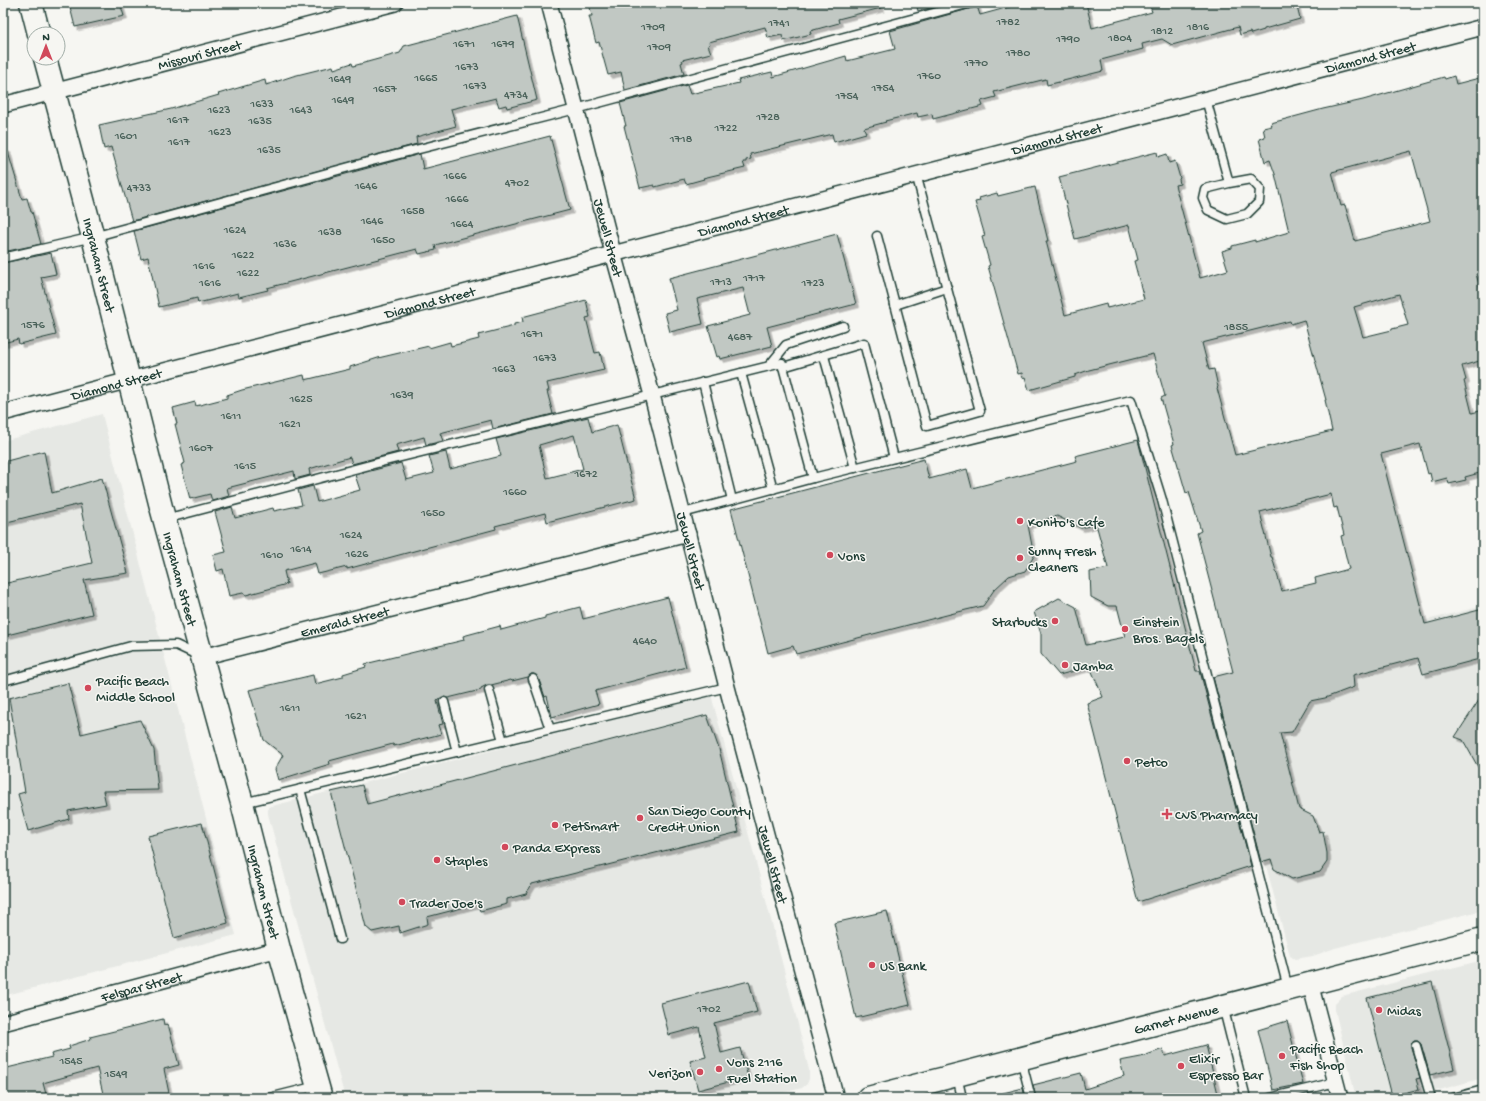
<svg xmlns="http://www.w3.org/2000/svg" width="1486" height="1101" font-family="'Gochi Hand',sans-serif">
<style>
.built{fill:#e6e8e4}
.building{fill:#c1c8c3;stroke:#1f3d34;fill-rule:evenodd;filter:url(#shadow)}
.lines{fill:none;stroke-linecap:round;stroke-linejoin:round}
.service-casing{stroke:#1f3d34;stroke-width:11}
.minor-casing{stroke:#1f3d34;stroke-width:18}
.secondary-casing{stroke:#1f3d34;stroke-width:25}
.service{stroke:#f6f6f2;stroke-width:8}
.minor{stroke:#f6f6f2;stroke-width:15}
.secondary{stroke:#f6f6f2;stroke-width:22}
.poi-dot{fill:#d1495b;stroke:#f6f6f2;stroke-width:1.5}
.labels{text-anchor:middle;stroke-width:3;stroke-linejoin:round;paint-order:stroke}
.number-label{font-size:12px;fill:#486058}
.street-label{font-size:14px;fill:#1f3d34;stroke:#f6f6f2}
.poi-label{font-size:14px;fill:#1f3d34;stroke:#f6f6f2;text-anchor:start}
</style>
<defs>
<filter id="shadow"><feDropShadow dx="3.5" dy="3.5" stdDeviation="0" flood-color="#0004"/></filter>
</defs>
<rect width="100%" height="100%" fill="#f6f6f2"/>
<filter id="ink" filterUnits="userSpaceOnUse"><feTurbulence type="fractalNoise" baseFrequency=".025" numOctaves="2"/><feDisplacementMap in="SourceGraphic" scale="8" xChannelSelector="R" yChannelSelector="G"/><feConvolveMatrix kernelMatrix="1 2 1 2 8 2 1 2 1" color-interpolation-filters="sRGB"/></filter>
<g filter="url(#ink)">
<g class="built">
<polygon points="102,414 236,935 3,996 3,441"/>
<polygon points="1483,606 1483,910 1335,948 1313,956 1295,959 1290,956 1215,673"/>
<polygon points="711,695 756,862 798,1024 809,1070 809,1079 807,1084 802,1088 764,1098 345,1098 291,899 268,814 268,807"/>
<polygon points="1483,960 1483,1078 1410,1098 1356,1098 1335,1010 1335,1003 1342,996"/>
</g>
<g class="building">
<polygon points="69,3 120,3 124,16 75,27"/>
<polygon points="589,3 880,3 881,8 838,19 839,23 810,31 811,34 783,41 782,35 768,38 765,27 709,42 710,44 708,45 711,53 682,60 683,62 681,63 684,74 625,90 621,72 608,75 599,42 596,43 589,16 592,16"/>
<polygon points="916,3 950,3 918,11"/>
<polygon points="976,3 980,15 1024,3 1086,3 1092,28 1152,12 1149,3 1296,3 1300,19 1264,29 1264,30 1251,34 1250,32 1240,35 1238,27 1172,45 1162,39 1142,44 1143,49 1101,60 1103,71 1047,85 1046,79 994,92 996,97 981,101 983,106 933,119 932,114 918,117 917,113 885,121 886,122 864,128 866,133 834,142 832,134 750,154 751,159 746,160 746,162 743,162 745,168 703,178 704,179 686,184 684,179 655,187 654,185 640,188 624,126 626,126 620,103 687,85 690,94 739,83 738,80 772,72 773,77 846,56 847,61 895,49 890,31 972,8 975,7"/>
<polygon points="517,16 537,100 507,108 506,105 499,107 496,98 451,109 456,126 416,137 417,144 132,221 111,147 104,149 99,125 171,109 219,95 218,94 265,80 266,85 293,76 333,66 334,69 352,63 353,66 400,53 404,46"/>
<path d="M 1454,76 L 1456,84 L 1483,77 L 1483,273 L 1476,274 L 1483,298 L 1483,360 L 1462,366 L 1466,380 L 1464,381 L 1472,413 L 1483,410 L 1483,472 L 1465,477 L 1466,480 L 1449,484 L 1447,478 L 1432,482 L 1430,473 L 1428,474 L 1420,444 L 1381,454 L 1425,624 L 1483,609 L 1483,658 L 1423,674 L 1418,658 L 1353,675 L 1354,687 L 1325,698 L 1310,701 L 1292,732 L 1280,733 L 1299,809 L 1313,816 L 1319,832 L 1323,831 L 1327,853 L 1327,862 L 1320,872 L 1292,879 L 1274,869 L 1271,859 L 1261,862 L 1213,677 L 1233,672 L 1197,533 L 1201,531 L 1189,492 L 1186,493 L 1172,445 L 1174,444 L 1161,398 L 1165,396 L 1153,354 L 1089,370 L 1075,375 L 1075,377 L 1029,390 L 1025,377 L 1023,378 L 1022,373 L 1018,374 L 988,266 L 990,265 L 982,237 L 985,236 L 975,202 L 980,201 L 979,198 L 997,193 L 998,196 L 1035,187 L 1048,241 L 1046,241 L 1065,315 L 1106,304 L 1107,308 L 1144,299 L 1134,261 L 1138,260 L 1129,225 L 1075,239 L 1059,177 L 1157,152 L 1158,157 L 1167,154 L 1169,163 L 1175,161 L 1180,178 L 1179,179 L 1180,184 L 1175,185 L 1200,278 L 1228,270 L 1222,251 L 1232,248 L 1232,246 L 1255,240 L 1255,242 L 1289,232 L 1275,174 L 1270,160 L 1265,162 L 1259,139 L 1265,137 L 1263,128 L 1272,126 L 1271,123 L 1323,109 L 1363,100 L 1444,77 L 1445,79 ZM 1411,151 L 1430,221 L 1355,241 L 1345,205 L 1341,206 L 1332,172 ZM 1399,294 L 1408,325 L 1392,329 L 1392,330 L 1363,337 L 1354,307 ZM 1304,320 L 1326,400 L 1325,400 L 1332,431 L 1235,455 L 1217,388 L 1218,387 L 1214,369 L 1209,370 L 1202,343 L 1290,321 L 1291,324 ZM 1331,494 L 1334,508 L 1337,507 L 1344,535 L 1341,536 L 1349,569 L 1315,578 L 1316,583 L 1282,591 L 1272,557 L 1271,557 L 1260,512 Z"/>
<polygon points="550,136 570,210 435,245 436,250 419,254 417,249 267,288 268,290 239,297 238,293 198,303 197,298 159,307 148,257 141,259 134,231 420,154 423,169"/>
<polygon points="3,149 7,149 22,199 27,198 31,212 32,212 41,244 3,252"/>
<polygon points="837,234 856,304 767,327 772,346 720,359 719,356 717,357 708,326 750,315 743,288 697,299 703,324 670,332 665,313 677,310 669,278"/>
<polygon points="51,253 56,274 41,277 56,335 19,344 18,339 3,343 3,263"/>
<polygon points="586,300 590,317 586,318 595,353 600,352 604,370 547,383 549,391 547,391 553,414 493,429 491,420 440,433 443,441 426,445 424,437 396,445 398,452 352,464 350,457 309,469 310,475 295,479 294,471 227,488 229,496 212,501 210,494 190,499 181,465 185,463 175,424 177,424 173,408 195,402 196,406 227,398 227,395 242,390 304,375 305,380 350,369 350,367 378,358 429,346 429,348 450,342 451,346 479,339 478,335 514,326 514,324 523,322 522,317"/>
<path d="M 588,417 L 592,432 L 617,425 L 636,499 L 547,522 L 545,513 L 495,526 L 496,529 L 347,569 L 347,567 L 318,574 L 315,563 L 284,571 L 287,584 L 246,595 L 243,593 L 229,596 L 223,569 L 217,571 L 213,555 L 226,552 L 215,512 L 232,507 L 235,518 L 273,508 L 274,511 L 302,505 L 298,490 L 313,486 L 317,502 L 360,490 L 355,475 L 401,463 L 406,480 L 434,473 L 429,456 L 446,452 L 450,469 L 501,456 L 496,439 ZM 574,435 L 583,469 L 547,478 L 539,445 Z"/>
<polygon points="1138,440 1196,671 1200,671 1251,866 1138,902 1087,703 1103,697 1090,667 1059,675 1041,654 1041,634 1034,612 1059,598 1076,607 1086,645 1125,637 1117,606 1108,606 1091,597 1090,572 1108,568 1096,524 1081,528 1057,516 1028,525 1034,556 1025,571 1009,576 994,590 983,606 966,610 796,654 793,646 768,653 731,509 924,459 929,479 967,469 972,488 1077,461 1075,456"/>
<polygon points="44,451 52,493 102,478 128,573 84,580 92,614 3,636 3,584 92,563 80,504 3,523 3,462"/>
<polygon points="668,597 686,667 595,691 599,704 552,717 547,696 545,697 538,677 534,674 531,674 528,677 512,681 511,680 491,685 487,685 481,688 481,690 448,698 442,697 437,701 443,724 438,725 441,734 394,746 393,744 329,761 330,764 278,780 275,769 283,755 264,740 249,690 313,675 315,684 343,677 343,674 366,667 365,664 464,640 463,636 500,626 501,630 545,618 545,616 580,607 583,619"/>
<polygon points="68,683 81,734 140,720 154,750 158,790 103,791 106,804 68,811 69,819 28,831 18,794 25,792 9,698"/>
<polygon points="1483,694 1483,776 1463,740 1455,737"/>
<polygon points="707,715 719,749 739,832 532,884 526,894 507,899 507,904 480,911 477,904 427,917 428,924 400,933 399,926 372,932 366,927 331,792 362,785 367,804"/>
<polygon points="202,823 228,923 174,938 148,836"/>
<polygon points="887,911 910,1005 856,1018 834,923"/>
<polygon points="749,981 757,1012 714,1023 721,1053 740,1048 748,1077 698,1090 690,1061 706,1057 699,1027 669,1035 661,1003"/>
<polygon points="1432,982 1454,1069 1430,1075 1421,1044 1418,1041 1414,1041 1411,1044 1411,1047 1420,1078 1416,1079 1419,1089 1392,1096 1367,998"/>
<polygon points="163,1019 164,1025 168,1024 179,1065 164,1069 170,1098 104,1098 97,1068 43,1083 47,1098 3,1098 3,1069 52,1057 51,1054 70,1049 69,1046 91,1039 90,1037"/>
<polygon points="1287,1021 1303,1084 1273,1090 1258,1030"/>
<polygon points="1206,1045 1219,1098 1036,1098 1033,1085 1081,1073 1085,1089 1124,1076 1120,1061 1141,1057 1163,1049 1165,1056"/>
<polygon points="1023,1088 1025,1098 1003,1098 1003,1093"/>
</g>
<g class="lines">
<g class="service-casing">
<g id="service">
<polyline points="1206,99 1229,183 1251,179 1260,189 1259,202 1247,214 1227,219 1208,210 1203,198 1205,189 1229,183"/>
<polyline points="877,236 927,426 980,411 916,174"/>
<polyline points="3,258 93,237 364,163 576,109 971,3"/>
<polyline points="895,305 947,288"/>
<polyline points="824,356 855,468"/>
<polyline points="769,366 786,345 843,326"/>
<polyline points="783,367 864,343 894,458"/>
<polyline points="741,373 773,489"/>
<polyline points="703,382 732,500"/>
<polyline points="683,513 813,478 1131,400 1162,500 1288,988"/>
<polyline points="165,519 385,461 782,363 813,478"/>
<polyline points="533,679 550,729"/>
<polyline points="3,681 131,646 176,645 197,655"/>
<polyline points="489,690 503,741"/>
<polyline points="444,702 457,752"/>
<polyline points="300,789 340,939"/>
<polyline points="243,803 727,687"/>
<polyline points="1223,1006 1246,1098"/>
<polyline points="1416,1046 1431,1098"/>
<polyline points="1021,1059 1031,1098"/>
<polyline points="957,1076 962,1098"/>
<polyline points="269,1098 317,1086"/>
<polyline points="1270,1098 1336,1082"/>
<polyline points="1453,1098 1483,1090"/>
</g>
</g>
<g class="minor-casing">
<g id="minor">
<path id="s1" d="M 549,3 L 613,253 L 652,395 L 727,687 L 836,1098"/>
<path id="s2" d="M 3,105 L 395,3"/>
<path id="s3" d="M 3,413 L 1483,27"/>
<path id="s4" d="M 202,657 L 688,534"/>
<polyline points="1310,983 1340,1098"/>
<path id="s5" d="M 3,1023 L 279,949"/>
</g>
</g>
<g class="secondary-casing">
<g id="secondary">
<polyline points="31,3 39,34"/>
<path id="s6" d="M 45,58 L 93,237 L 161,507 L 242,803 L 279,949 L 321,1098"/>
<path id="s7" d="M 868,1098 L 1483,939"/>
</g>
</g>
<use href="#service" class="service"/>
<use href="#minor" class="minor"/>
<use href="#secondary" class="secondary"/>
</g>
</g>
<g class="poi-dot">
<circle cx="1020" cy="521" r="4"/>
<circle cx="830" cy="555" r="4"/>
<circle cx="1020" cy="558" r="4"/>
<circle cx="1055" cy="621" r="4"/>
<circle cx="1125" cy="629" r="4"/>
<circle cx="1065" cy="665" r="4"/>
<circle cx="88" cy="688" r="4"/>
<circle cx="1127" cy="761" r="4"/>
<path d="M1165 808h4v4h4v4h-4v4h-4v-4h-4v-4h4z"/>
<circle cx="640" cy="818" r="4"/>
<circle cx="555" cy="825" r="4"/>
<circle cx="505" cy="847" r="4"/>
<circle cx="437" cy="860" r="4"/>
<circle cx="402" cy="902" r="4"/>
<circle cx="872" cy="965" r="4"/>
<circle cx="1379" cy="1010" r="4"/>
<circle cx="1282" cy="1056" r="4"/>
<circle cx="1181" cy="1066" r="4"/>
<circle cx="719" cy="1069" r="4"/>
<circle cx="700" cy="1072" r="4"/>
</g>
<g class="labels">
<g class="number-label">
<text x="1008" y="25">1782</text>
<text x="779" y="26">1741</text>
<text x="653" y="30">1709</text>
<text x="1198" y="30">1816</text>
<text x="1162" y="34">1812</text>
<text x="1120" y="41">1804</text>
<text x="1068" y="42">1790</text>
<text x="464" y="47">1671</text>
<text x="503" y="47">1679</text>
<text x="659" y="50">1709</text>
<text x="1018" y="56">1780</text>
<text x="976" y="66">1770</text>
<text x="467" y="70">1673</text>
<text x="929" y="79">1760</text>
<text x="426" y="81">1665</text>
<text x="340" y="82">1649</text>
<text x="475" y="89">1673</text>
<text x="883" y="91">1754</text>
<text x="385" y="92">1657</text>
<text x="516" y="98">4734</text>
<text x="847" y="99">1754</text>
<text x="343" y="103">1649</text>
<text x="262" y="107">1633</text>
<text x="219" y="113">1623</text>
<text x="301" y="113">1643</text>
<text x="768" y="120">1728</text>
<text x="178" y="123">1617</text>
<text x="260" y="124">1635</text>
<text x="726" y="131">1722</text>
<text x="220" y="135">1623</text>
<text x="126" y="139">1601</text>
<text x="681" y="142">1718</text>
<text x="179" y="145">1617</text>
<text x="269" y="153">1635</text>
<text x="455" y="179">1666</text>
<text x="517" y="186">4702</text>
<text x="366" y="189">1646</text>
<text x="139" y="191">4733</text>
<text x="457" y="202">1666</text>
<text x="413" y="214">1658</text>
<text x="372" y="224">1646</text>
<text x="462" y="227">1664</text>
<text x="235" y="233">1624</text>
<text x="330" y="235">1638</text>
<text x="383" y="243">1650</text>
<text x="285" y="247">1636</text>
<text x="243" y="258">1622</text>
<text x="204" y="269">1616</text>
<text x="248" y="276">1622</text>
<text x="754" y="281">1717</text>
<text x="721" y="285">1713</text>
<text x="210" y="286">1616</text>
<text x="813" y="286">1723</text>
<text x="33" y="328">1576</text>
<text x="1236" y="330">1855</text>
<text x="532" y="337">1671</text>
<text x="740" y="340">4687</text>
<text x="545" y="361">1673</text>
<text x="504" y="372">1663</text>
<text x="402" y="398">1639</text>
<text x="301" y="402">1625</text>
<text x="231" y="419">1611</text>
<text x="290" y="427">1621</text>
<text x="201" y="451">1607</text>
<text x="245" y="469">1615</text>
<text x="586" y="477">1672</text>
<text x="515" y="495">1660</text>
<text x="433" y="516">1650</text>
<text x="351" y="538">1624</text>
<text x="301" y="552">1614</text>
<text x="357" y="557">1626</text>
<text x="272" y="558">1610</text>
<text x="645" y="644">4640</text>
<text x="290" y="711">1611</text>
<text x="356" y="719">1621</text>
<text x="709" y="1012">1702</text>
<text x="71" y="1064">1545</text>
<text x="116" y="1077">1549</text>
</g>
<g class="street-label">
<text dy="5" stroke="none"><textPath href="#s2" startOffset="203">Missouri Street</textPath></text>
<text dy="5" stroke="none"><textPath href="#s3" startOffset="1413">Diamond Street</textPath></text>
<text dy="5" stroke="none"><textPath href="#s3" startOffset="1089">Diamond Street</textPath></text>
<text dy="5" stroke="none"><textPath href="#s3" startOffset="765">Diamond Street</textPath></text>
<text dy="5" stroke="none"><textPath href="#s1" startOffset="242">Jewell Street</textPath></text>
<text dy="5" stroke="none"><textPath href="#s6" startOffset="214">Ingraham Street</textPath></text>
<text dy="5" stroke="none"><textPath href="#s3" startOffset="441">Diamond Street</textPath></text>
<text dy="5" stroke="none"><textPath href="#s3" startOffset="117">Diamond Street</textPath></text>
<text dy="5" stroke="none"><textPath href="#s1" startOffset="566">Jewell Street</textPath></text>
<text dy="5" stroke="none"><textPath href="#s6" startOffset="538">Ingraham Street</textPath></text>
<text dy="5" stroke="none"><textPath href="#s4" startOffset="147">Emerald Street</textPath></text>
<text dy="5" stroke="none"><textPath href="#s1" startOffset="890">Jewell Street</textPath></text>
<text dy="5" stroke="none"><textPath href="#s6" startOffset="862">Ingraham Street</textPath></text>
<text dy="5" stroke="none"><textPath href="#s5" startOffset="143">Felspar Street</textPath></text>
<text dy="5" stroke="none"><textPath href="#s7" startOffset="318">Garnet Avenue</textPath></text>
</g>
<g class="poi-label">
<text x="1028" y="526">Konito's Cafe</text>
<text x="1028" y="555">Sunny Fresh<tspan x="1028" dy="16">Cleaners</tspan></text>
<text x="838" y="560">Vons</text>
<text x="1047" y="626" text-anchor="end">Starbucks</text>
<text x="1133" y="626">Einstein<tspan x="1133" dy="16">Bros. Bagels</tspan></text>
<text x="1073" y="670">Jamba</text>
<text x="96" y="685">Pacific Beach<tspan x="96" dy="16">Middle School</tspan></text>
<text x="1135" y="766">Petco</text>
<text x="648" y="815">San Diego County<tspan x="648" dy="16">Credit Union</tspan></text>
<text x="1175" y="819">CVS Pharmacy</text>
<text x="563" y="830">PetSmart</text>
<text x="513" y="852">Panda Express</text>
<text x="445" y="865">Staples</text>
<text x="410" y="907">Trader Joe's</text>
<text x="880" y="970">US Bank</text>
<text x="1387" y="1015">Midas</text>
<text x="1290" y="1053">Pacific Beach<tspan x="1290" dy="16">Fish Shop</tspan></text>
<text x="1189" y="1063">Elixir<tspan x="1189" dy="16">Espresso Bar</tspan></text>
<text x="727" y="1066">Vons 2116<tspan x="727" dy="16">Fuel Station</tspan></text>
<text x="692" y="1077" text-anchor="end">Verizon</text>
</g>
</g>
<rect width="1486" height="1101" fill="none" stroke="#f6f6f2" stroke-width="16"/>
<rect x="8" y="8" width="1470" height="1085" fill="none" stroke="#1f3d34" stroke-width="1.5" filter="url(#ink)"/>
<g transform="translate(46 46)"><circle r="19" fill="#f6f6f2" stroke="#a0aca6"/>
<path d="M0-3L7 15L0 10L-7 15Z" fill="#d1495b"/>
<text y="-6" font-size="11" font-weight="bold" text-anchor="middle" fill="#1f3d34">N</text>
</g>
</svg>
